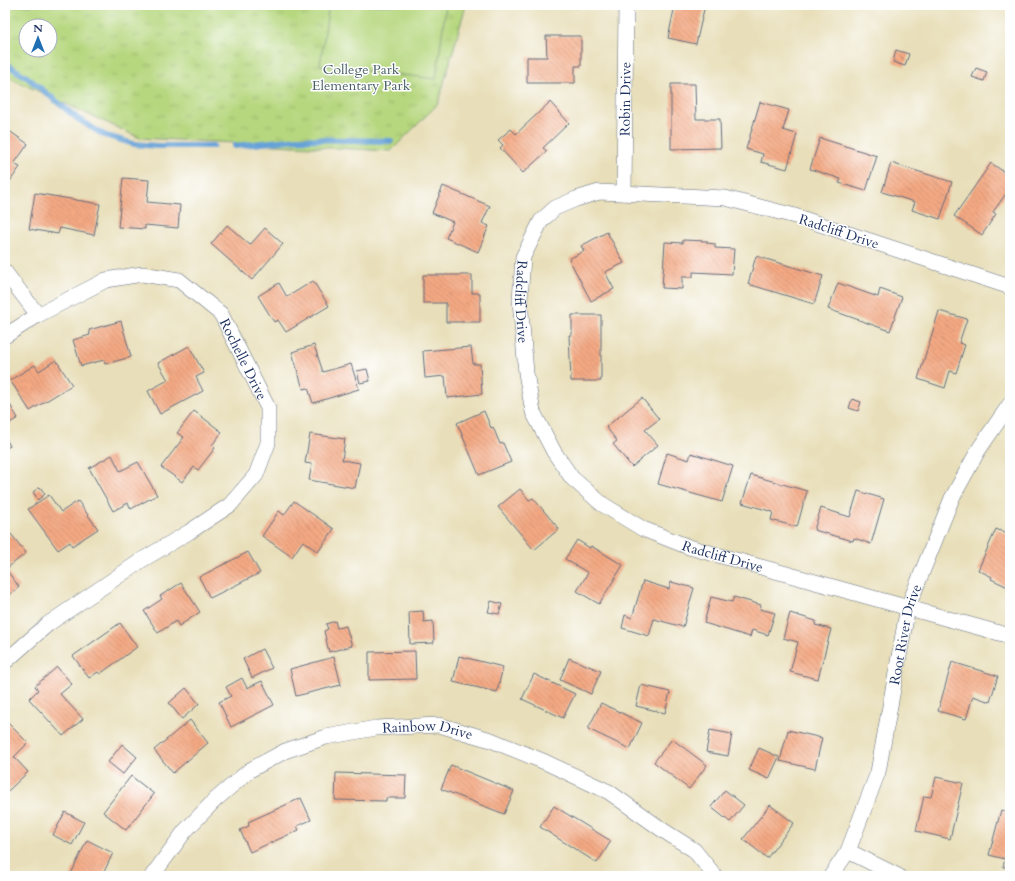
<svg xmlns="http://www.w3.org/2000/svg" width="1015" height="881" font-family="Cardo,serif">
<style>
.grass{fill:url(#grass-tufts);stroke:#68836e;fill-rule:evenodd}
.pitch{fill:#b6d77e;stroke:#68836e}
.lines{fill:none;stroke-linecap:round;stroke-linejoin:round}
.stream{stroke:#66a2d7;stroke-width:6}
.building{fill:url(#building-back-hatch)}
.minor-casing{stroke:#636d7e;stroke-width:16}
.minor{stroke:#fff;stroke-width:15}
.labels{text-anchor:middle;stroke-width:3;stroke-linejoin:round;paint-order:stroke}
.park-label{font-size:14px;fill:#4a6168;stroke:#fff}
.street-label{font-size:14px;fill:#1b2f5e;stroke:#fff}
</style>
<defs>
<pattern id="grass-tufts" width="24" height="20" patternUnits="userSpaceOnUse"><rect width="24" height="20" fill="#b6d77e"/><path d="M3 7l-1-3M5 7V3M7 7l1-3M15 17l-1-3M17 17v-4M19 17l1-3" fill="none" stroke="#9cb96f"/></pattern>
<pattern id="building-back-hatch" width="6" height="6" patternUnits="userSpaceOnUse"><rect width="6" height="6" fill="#f4a983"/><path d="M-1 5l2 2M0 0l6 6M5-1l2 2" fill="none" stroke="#c58a6e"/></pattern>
</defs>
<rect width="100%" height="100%" fill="#fff"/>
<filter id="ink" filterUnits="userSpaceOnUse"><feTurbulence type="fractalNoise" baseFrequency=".025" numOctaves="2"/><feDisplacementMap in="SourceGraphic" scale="8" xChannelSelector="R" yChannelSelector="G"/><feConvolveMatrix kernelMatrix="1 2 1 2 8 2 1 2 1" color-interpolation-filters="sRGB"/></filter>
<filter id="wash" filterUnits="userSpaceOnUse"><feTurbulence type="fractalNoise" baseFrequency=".012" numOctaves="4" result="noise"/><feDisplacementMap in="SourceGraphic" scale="16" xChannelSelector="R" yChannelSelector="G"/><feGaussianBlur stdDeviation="0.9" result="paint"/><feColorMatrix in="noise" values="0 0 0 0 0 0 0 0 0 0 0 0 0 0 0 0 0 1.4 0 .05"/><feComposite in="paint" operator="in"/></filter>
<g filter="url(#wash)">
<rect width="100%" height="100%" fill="#e8dfba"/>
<path class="grass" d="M 5,5 L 466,5 L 438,104 L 391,151 L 140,138 L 14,80 L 5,73 ZM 26,26 L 50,26 L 50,50 L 26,50 Z"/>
<polygon class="pitch" points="329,5 446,5 436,79 320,65"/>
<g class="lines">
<g class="stream">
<polyline points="5,63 28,78 78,119 104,135 134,144 157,146 213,146"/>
<polyline points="235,146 298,139 391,141"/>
</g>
</g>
<g id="blocks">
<g class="building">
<polygon points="563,5 578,5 578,8"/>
<polygon points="675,5 705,5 696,44 668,38"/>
<polygon points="546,36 581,36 581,66 575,66 575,83 527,83 527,57 547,57"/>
<polygon points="896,50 909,54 905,66 893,62"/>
<polygon points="976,68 987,72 984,81 972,77"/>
<polygon points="671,84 695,84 696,119 720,119 721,148 671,149"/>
<polygon points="550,102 569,123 543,148 547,151 523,173 500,148 503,145 498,140 511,129 516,134"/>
<polygon points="760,102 789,110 783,130 797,134 787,169 761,162 763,154 746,149"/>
<polygon points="5,128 28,144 14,164 20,167 8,184 5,182"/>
<polygon points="820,138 877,156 866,191 839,183 841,179 810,169"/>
<polygon points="891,163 952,182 940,219 912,210 915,202 882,192"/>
<polygon points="991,163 1010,176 1010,188 993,212 996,214 982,235 954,216"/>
<polygon points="123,178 149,180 147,202 180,205 178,228 145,225 145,229 118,227"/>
<polygon points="443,186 490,206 482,223 489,226 478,252 446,238 453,222 432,213"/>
<polygon points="35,193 100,204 94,235 60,228 58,234 29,229"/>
<polygon points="227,225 250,245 265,228 283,244 252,280 211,244"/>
<polygon points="607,232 624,263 605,272 614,289 591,301 569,259 584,251 581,246"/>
<polygon points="683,240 707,241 707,243 715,244 715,248 734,249 732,274 693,272 693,277 682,277 682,289 662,288 665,242 683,243"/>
<polygon points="756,256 823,276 814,304 748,284"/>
<polygon points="423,275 472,275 472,293 480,293 480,322 446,322 446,303 423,303"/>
<polygon points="313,281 329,306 286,332 278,320 274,322 258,296 279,283 287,297"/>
<polygon points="838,283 878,297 880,289 902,297 890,331 828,309"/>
<polygon points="939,311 967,319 959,343 965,345 956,373 950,371 945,388 918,379"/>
<polygon points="572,315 601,315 601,381 571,381 569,335 572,335"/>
<polygon points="121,321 131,357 105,364 104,360 81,366 73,340 90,335 89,330"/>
<polygon points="314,345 323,372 351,364 359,389 313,403 308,388 303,389 292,352"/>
<polygon points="189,346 204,373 196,377 203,391 160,414 148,391 168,380 158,363"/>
<polygon points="471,347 473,364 480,364 482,394 447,398 445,376 425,378 423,351"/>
<polygon points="56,360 72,385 30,411 10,380 35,365 39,371"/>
<polygon points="367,369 370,381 360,383 357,371"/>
<polygon points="5,397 18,418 5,426"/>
<polygon points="642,398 659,419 645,430 658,445 632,467 613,444 617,441 606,427"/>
<polygon points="852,399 861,402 858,411 849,408"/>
<polygon points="194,411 222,432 212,445 215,448 198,470 194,467 182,482 161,467 184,437 177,433"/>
<polygon points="484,411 491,428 493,427 500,444 503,443 511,462 479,475 457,423"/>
<polygon points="310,434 345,439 342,460 360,463 355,488 309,480 312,464 305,463"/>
<polygon points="5,437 10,446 5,449"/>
<polygon points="667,453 689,460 691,453 733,466 722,502 658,484"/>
<polygon points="112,455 120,471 138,462 157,495 131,509 128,503 113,511 89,468"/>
<polygon points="751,475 807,491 797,527 771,520 773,512 742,503"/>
<polygon points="40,487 45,494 38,500 33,492"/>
<polygon points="520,489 529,500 533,498 559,529 534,550 498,507"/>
<polygon points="858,491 884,499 871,544 854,538 853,541 814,530 821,508 850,517"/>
<polygon points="49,495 61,512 78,501 98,529 72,546 70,542 58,550 28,509"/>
<polygon points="294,501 334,529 318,552 303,541 292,557 262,536 279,511 284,515"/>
<polygon points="996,529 1010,535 1010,588 991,579 992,577 978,570"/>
<polygon points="11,534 26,553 6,569 19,587 5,598 5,538"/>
<polygon points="577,540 590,548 591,546 623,565 599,604 577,591 588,573 565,559"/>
<polygon points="248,552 260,573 210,598 199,577"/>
<polygon points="643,581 669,589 671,582 694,588 683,627 654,619 649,636 622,628 625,615 632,618"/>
<polygon points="181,583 200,612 179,626 176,621 158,633 144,611 162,599 160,596"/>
<polygon points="711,597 732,602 734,597 761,605 760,609 775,613 768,635 752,630 750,637 704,623"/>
<polygon points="491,601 502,604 499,614 488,612"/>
<polygon points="423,611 424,622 433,621 434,643 410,644 409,612"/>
<polygon points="790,613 816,621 815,625 831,629 818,679 790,672 798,642 783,638"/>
<polygon points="335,621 337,628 346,626 352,646 329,652 324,631 328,629 326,624"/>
<polygon points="120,623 137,647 100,674 98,672 89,678 73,656"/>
<polygon points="262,649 272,668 252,678 243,659"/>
<polygon points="415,651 416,679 369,680 369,652"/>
<polygon points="459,656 503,667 497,692 453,682"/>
<polygon points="334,657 341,685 296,696 290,669"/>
<polygon points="569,658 601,671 591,694 560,680"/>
<polygon points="952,662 998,676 990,702 973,696 966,719 938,711"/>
<polygon points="57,667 72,684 60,694 83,719 63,736 29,699 38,690 35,686"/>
<polygon points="534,674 575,694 563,718 522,699"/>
<polygon points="242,678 247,688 262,681 274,705 231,727 219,702 231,696 226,687"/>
<polygon points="641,685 670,692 665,713 636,706"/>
<polygon points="186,688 199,704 182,719 169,703"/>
<polygon points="601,703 642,723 630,749 588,729"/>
<polygon points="5,720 28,743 14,757 28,772 8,791 5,787"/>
<polygon points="190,720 208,743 173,773 154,750"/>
<polygon points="710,730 732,734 728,756 706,752"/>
<polygon points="788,730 822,738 815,769 780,761"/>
<polygon points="672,739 707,765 689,789 654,762"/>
<polygon points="122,744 137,757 123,774 108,762"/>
<polygon points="759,748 779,757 769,779 749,770"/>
<polygon points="451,765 514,791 504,814 441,789"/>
<polygon points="336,773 406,775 405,798 386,798 386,801 335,800"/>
<polygon points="131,776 154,794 126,830 103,812"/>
<polygon points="936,777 963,783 950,839 916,831 924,796 931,797"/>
<polygon points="725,790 744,805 730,822 711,807"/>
<polygon points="301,798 311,820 297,826 299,830 250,852 240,830 249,826 248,822"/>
<polygon points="770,805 794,823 767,858 743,839"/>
<polygon points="554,806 611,841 597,863 540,827"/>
<polygon points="1001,810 1010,813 1010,868 1003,867 1005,859 989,855"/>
<polygon points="65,812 84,822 72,845 53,835"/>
<polygon points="87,840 113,853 102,876 70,876"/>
</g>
</g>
</g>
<g filter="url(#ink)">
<use href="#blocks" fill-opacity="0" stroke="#636d7e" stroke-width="1"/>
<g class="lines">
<g class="minor-casing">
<g id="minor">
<path id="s1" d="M 624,193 L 626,5"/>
<polyline points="5,272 38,315"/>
<path id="s2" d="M 1010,287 L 795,216 L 725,198 L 599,192 L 576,199 L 555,208 L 541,221 L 523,257 L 520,300 L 526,373 L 533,412 L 554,452 L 572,478 L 602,504 L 643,529 L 689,547 L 1010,636"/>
<path id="s3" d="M 5,336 L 38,315 L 106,280 L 142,274 L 179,280 L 221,314 L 268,408 L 268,443 L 256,475 L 230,505 L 189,532 L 142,560 L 48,624 L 5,662"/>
<polyline points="848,851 898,876"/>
<path id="s4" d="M 152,876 L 185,831 L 215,800 L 250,770 L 285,751 L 326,737 L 376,728 L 439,725 L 491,740 L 545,762 L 609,792 L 664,831 L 694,850 L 715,876"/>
<path id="s5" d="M 831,876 L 848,851 L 878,772 L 908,607 L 952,498 L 979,449 L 1010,404"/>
</g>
</g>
<use href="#minor" class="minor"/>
</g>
</g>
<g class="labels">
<g class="park-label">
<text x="361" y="74">College Park<tspan x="361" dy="16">Elementary Park</tspan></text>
</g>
<g class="street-label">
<text dy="5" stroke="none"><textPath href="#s1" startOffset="94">Robin Drive</textPath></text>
<text transform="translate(839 231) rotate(18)" y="5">Radcliff Drive</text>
<text dy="5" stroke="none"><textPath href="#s2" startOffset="576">Radcliff Drive</textPath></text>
<text dy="5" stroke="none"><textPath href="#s3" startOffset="294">Rochelle Drive</textPath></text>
<text dy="5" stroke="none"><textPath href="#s2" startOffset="936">Radcliff Drive</textPath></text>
<text dy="5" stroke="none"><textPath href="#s5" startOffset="255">Root River Drive</textPath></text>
<text dy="5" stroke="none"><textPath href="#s4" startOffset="331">Rainbow Drive</textPath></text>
</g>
</g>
<rect width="1015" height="881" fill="none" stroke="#fff" stroke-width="20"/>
<g transform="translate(38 38)"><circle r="19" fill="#ffffff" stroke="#a4acbf"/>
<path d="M0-3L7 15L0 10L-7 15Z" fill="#1f6fb2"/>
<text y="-6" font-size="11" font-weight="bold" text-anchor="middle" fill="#1b2f5e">N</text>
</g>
</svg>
